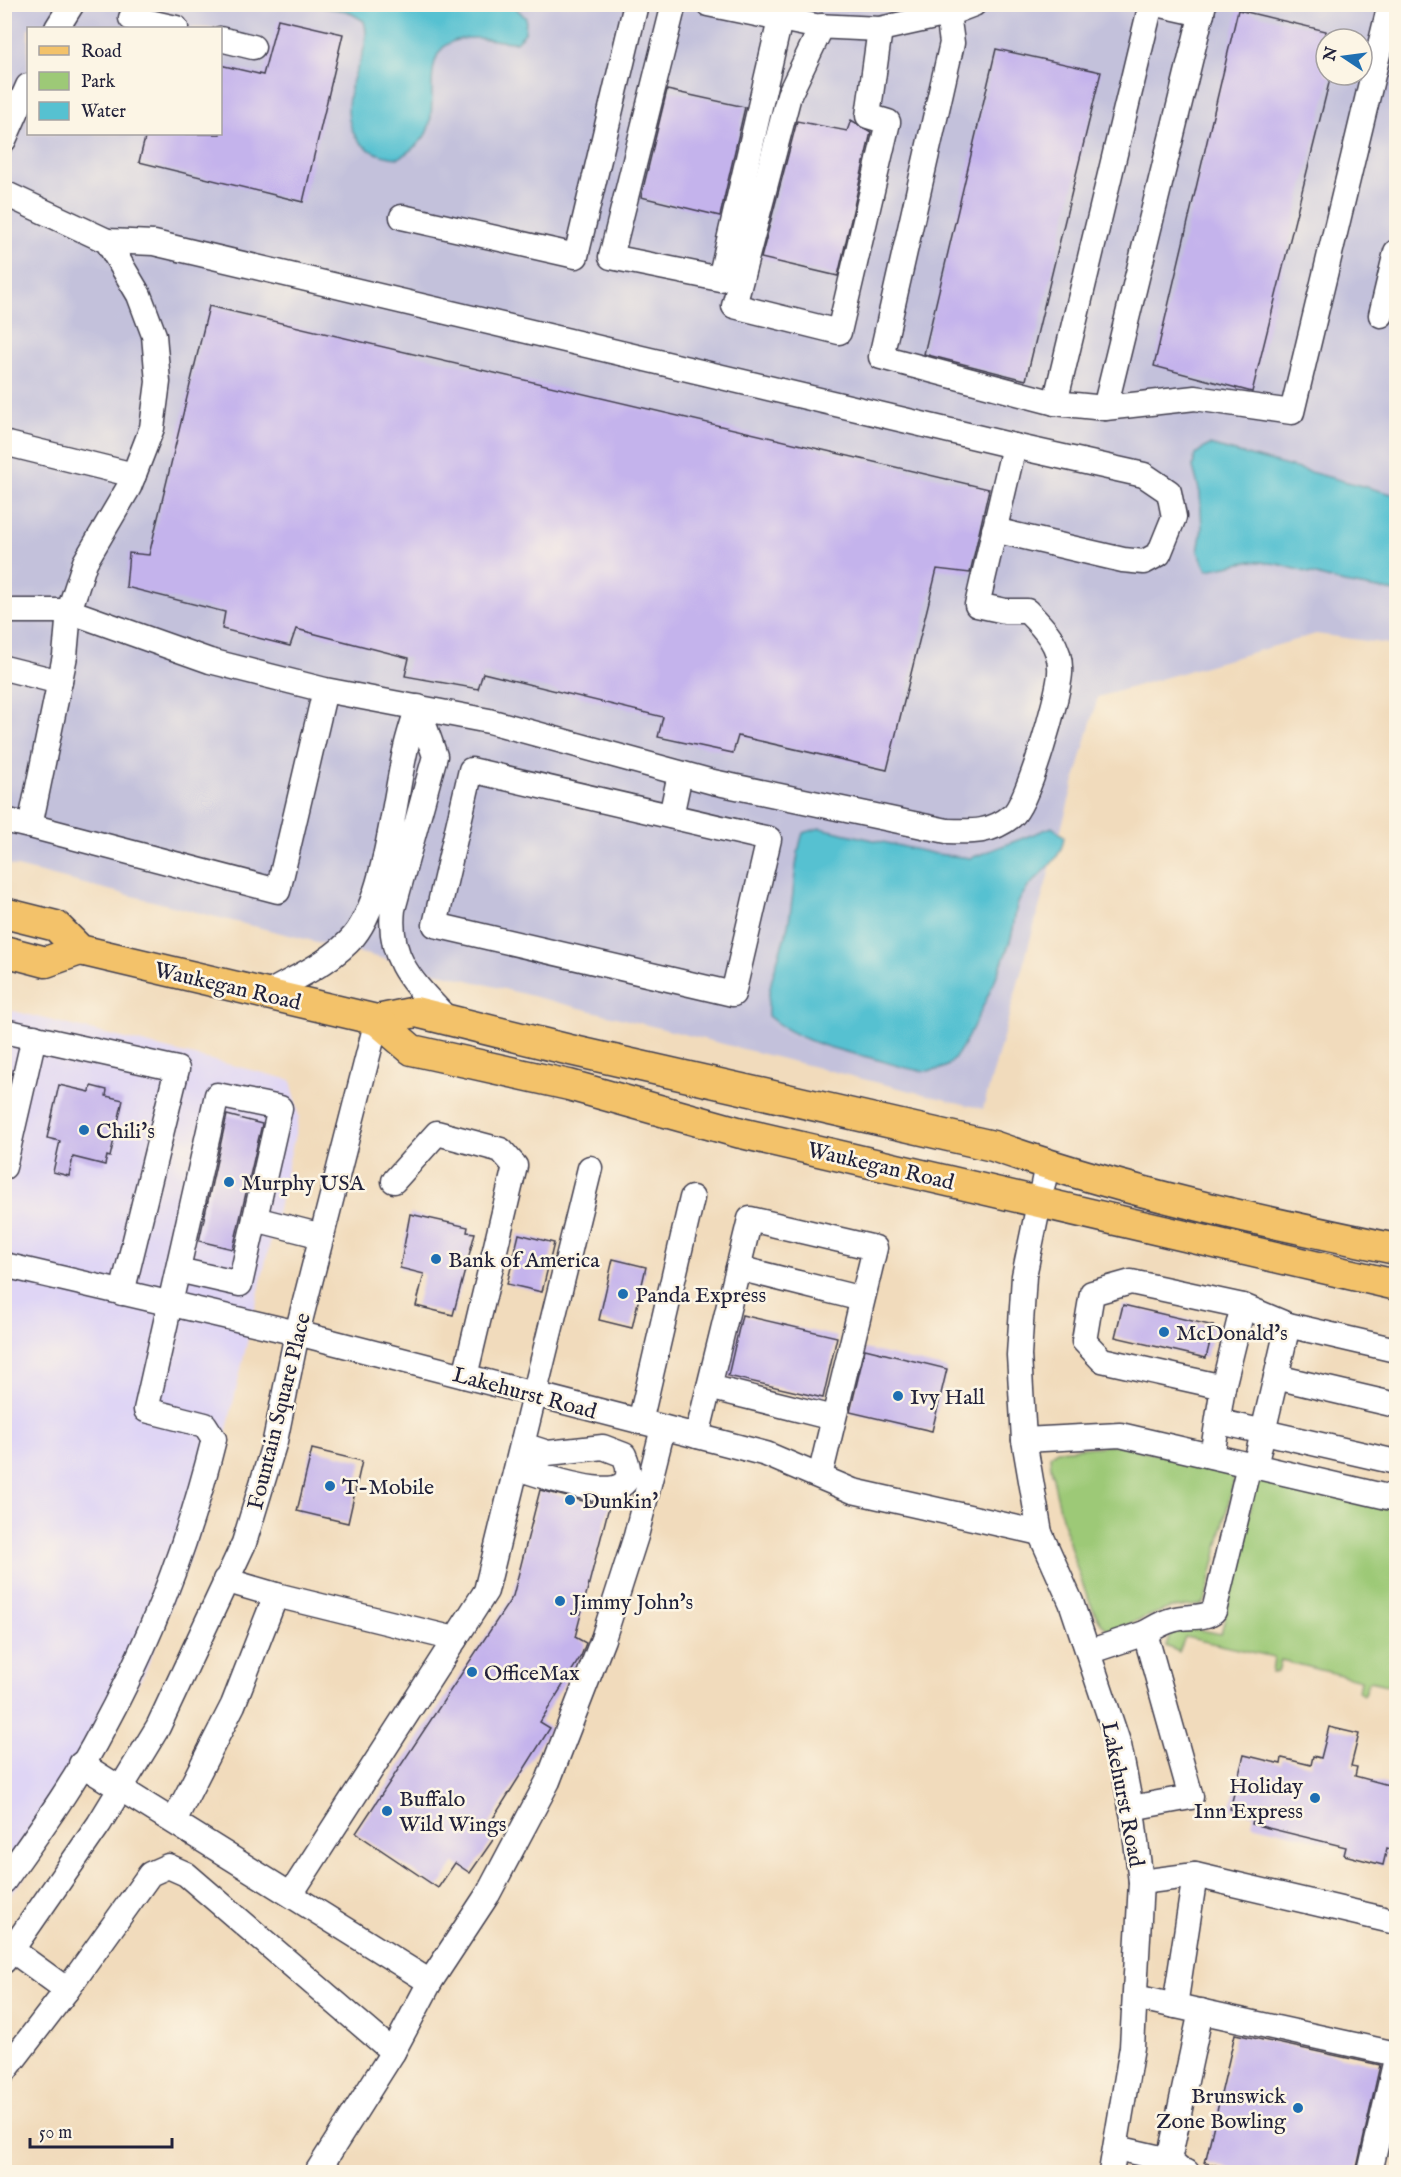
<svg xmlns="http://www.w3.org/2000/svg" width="1401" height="2177" font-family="'IM FELL English',serif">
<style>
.built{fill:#dfd5f5}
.industrial{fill:#c3c1db;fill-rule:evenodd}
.green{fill:#9dc977;stroke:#607659;stroke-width:1.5}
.water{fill:#56c1d1;stroke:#3c7286;stroke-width:1.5}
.building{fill:#c4b3ec}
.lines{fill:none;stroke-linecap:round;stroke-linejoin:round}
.minor-casing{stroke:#413e4e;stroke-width:27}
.major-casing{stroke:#413e4e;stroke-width:33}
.minor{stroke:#fff;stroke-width:24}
.major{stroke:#f3c26a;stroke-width:30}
.poi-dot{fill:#1f6fb2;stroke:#fcf5e5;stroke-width:2}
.labels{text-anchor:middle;stroke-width:5;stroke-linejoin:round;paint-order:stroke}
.street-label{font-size:22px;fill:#22223b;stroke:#fcf5e5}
.poi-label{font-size:22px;fill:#22223b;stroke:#fcf5e5;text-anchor:start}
</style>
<rect width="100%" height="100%" fill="#fcf5e5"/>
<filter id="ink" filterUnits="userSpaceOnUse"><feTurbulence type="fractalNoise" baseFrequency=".0167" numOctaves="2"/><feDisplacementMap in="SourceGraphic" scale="12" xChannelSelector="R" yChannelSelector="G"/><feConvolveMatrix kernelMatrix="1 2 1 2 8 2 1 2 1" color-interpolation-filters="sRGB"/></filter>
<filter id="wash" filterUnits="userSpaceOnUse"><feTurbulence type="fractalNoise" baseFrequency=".008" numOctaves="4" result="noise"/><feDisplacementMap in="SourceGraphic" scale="24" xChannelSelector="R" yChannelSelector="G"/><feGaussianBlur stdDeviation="1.35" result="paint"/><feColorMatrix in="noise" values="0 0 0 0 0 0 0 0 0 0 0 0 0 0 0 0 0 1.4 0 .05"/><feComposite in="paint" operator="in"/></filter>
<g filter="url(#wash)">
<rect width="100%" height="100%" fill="#f1dbbc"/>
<polygon class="built" points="5,1009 291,1080 299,1117 208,1512 145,1672 24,1878 5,1901"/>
<path class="industrial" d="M 8,5 L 1396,5 L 1396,645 L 1316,634 L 1098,697 L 983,1109 L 5,864 L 4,12 ZM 28,28 L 220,28 L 220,134 L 28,134 ZM 1326,39 L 1362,39 L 1362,75 L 1326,75 Z"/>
<g class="green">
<path d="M 1119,1445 L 1233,1473 L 1235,1476 L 1205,1602 L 1200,1605 L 1170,1608 L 1110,1631 C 1086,1621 1051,1485 1050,1456 L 1057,1450 Z"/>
<polygon points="1261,1480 1396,1510 1396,1687 1369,1681 1365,1694 1363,1695 1359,1691 1361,1680 1281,1660 1278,1672 1272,1673 1274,1657 1185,1637 1179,1652 1166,1646 1170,1635 1187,1627 1221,1634 1256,1485"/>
</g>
<g class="water">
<path d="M 307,5 L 513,5 L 526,18 L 525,33 L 516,42 C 501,42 488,38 474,38 C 409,37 445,108 424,137 C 418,146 408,152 399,158 C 356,155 340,125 352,83 C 358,62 371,44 364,21 L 347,11 Z"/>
<polygon points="1209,445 1396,495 1396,592 1344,583 1278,564 1251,561 1207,570 1198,552 1202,529 1200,493 1193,467 1195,454"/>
<path d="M 1052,827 L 1064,836 C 1062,867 1027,877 1017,906 C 1014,917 1014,930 1010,941 C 1003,963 964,1056 947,1066 C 925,1079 890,1062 867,1057 C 833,1049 795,1040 768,1016 C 766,984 780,956 788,925 C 795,895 793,863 803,833 L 820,828 L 936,854 L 971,858 Z"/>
</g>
<g id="blocks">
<g class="building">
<polygon points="1238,10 1326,31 1326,75 1331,75 1252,392 1154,366"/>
<polygon points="278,19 343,34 303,202 139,162 146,134 220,134 220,65 263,75"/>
<polygon points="996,49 1101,72 1026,380 924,354"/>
<polygon points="667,90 745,107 720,216 641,197"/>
<polygon points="851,120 871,132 838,276 761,258 797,121 847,131"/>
<polygon points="209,306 989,489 970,573 937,569 887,770 738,736 733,753 658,737 663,717 483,673 478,689 405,676 409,658 296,629 290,646 222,629 225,612 126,587 129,553 149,555"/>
<polygon points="59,1085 90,1092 91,1086 107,1090 106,1096 123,1100 110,1157 107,1156 105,1165 73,1157 69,1176 53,1172 60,1141 47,1138"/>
<polygon points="227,1115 262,1124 233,1249 199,1241"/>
<polygon points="410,1214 468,1227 467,1232 475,1233 453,1315 416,1306 424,1274 400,1268"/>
<polygon points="519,1234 554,1243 542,1292 507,1284"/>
<polygon points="613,1259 646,1267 632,1328 599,1320"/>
<polygon points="1123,1305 1214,1326 1206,1358 1115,1337"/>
<polygon points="742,1315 837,1337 823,1398 728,1376"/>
<polygon points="865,1349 947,1369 932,1431 850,1412"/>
<polygon points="312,1449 362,1461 348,1523 297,1511"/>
<polygon points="540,1490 587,1502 610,1503 575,1637 586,1643 581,1656 540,1722 550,1728 487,1828 495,1837 470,1873 455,1863 438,1888 356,1833 513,1596"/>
<polygon points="1329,1727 1359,1734 1351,1766 1357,1767 1355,1776 1396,1787 1396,1851 1387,1848 1383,1865 1344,1855 1346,1847 1252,1824 1254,1815 1230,1809 1244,1755 1281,1764 1282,1758 1311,1765 1313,1756 1321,1758"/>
<polygon points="1235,2034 1380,2065 1356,2172 1245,2172 1205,2163"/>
</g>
</g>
</g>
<g filter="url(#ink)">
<use href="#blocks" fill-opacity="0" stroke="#413e4e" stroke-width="1.5"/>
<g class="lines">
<g class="minor-casing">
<g id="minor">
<polyline points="674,4 611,257 720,279 780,20"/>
<polyline points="708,4 815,26 880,29 948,14 974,4"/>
<polyline points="1157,4 1202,14"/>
<polyline points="1204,4 1105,408 1195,398 1292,412 1390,4"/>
<polyline points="948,14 952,43 881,357 1055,403 1151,4"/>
<polyline points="131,18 176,28"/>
<polyline points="822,26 789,95 734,306 839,332 888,122 868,116 880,29"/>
<polyline points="57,28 72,4"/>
<polyline points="220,39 253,47"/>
<polyline points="4,140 28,86"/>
<polyline points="4,193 107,241 139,295 154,335 158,382 152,428 129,487 85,562 69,611 4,611"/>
<polyline points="402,217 576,256 636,4"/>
<path d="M 107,241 L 154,243 L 1014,446 L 977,605 L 1005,611 L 1027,611 C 1044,628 1062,646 1060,673 C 1059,695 1028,804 1012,816 C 991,833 972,832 947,831 L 713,782 L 489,721 L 325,690 L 210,661 L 69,611 L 65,656 L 30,826 L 278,891 L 325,690"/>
<polyline points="1381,315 1396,252"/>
<polyline points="1055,403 1105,408"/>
<polyline points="4,443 134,475"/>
<polyline points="994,530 1123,560 1144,562 1159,554 1174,517 1169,492 1144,475 1014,446"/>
<polyline points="4,668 60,682"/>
<polygon points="471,770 769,839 733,994 435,925"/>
<polyline points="671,816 680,774"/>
<polyline points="4,820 30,826"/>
<path d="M 267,994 C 296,977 332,962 354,936 C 385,898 394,801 405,752 C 408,737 413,722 418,707 L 435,756 L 393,909 C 387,961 415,984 447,1019"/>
<polyline points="4,1031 177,1069 122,1293"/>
<polyline points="1047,1165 1024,1276 1019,1355 1024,1440 1040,1533 1071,1602 1119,1745 1133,1818 1141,1882 1132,2047 1111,2172"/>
<polyline points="4,1167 34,1037"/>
<polyline points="394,1181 437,1133 501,1150 515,1166 465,1376"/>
<polyline points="255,1219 322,1236"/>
<polyline points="4,1265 297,1333 697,1436 766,1454 853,1491 1040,1533"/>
<polyline points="738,1268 862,1299"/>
<polyline points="1276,1377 1288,1325 1396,1350"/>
<polyline points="709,1387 833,1418"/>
<polyline points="1223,1387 1102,1360 1084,1341 1092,1293 1131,1282 1243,1306 1288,1325"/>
<polyline points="1219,1416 1229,1424 1396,1462"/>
<polyline points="640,1422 692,1198"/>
<polyline points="697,1436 750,1219 875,1248 820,1476"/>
<polyline points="1024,1440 1120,1435 1396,1499"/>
<polyline points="1212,1456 1223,1387 1243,1306"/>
<polyline points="1255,1466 1276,1377 1396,1405"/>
<path d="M 517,1468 C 542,1475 651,1518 624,1455 L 603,1447 L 548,1453 L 523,1445"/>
<polyline points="225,1580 276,1595"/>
<path d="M 1145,1633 C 1154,1628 1163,1622 1172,1620 C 1186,1615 1203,1620 1214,1611 L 1249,1465"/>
<polyline points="1088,1652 1145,1633 1191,1797 1131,1808"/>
<polyline points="81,1764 430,1982 488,1894 548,1781 603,1639 636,1536 663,1428"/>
<polyline points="174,1821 233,1705 276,1595 455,1639"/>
<path d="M 4,1881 C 38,1833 74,1784 101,1732 C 151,1640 189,1540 214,1439 L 205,1425 L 146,1410 L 217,1095 L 280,1108 L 240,1284 L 178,1270"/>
<polyline points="1141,1882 1195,1875 1396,1922"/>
<polyline points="291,1894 486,1591 590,1168"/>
<polyline points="4,1961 99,1824 158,1727 244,1543 275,1441 297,1333 377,1020"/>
<polyline points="67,1990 150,1874 168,1866 186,1874 393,2052"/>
<polyline points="1135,1997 1396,2054"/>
<polyline points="1175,2006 1195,1875"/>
<polyline points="4,2072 67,1990 12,1950"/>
<polyline points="1117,2148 1169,2160 1181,2171 1187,2172"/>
<polyline points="1169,2160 1201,2011"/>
<polyline points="317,2172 393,2052 430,1982"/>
<polyline points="1370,2172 1396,2059"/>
</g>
</g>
<g class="major-casing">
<g id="major">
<path d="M 4,913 L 56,926 L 80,950 L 377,1020 L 416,1012 L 570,1050 L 993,1146 C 1124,1192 1261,1221 1396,1249"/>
<polyline points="4,951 46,962 80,950"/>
<polyline points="377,1020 412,1050 569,1085 741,1133 1396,1285"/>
</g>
</g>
<use href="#minor" class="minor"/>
<use href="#major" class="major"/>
</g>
</g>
<g class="poi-dot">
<circle cx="84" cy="1130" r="6"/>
<circle cx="229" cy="1182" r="6"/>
<circle cx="436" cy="1259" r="6"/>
<circle cx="623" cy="1294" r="6"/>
<circle cx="1164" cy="1332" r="6"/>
<circle cx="898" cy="1396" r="6"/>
<circle cx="330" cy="1486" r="6"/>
<circle cx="570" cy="1500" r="6"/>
<circle cx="560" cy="1601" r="6"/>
<circle cx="472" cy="1672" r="6"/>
<circle cx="1315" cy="1798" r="6"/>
<circle cx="387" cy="1811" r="6"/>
<circle cx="1298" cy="2108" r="6"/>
</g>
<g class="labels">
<g class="street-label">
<text transform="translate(228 985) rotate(13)" y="8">Waukegan Road</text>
<text transform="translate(881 1165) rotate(13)" y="8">Waukegan Road</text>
<text transform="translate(525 1392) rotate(15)" y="8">Lakehurst Road</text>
<text transform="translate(278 1411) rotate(-76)" y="8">Fountain Square Place</text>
<text transform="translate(1124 1794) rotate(79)" y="8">Lakehurst Road</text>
</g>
<g class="poi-label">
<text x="96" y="1138">Chili's</text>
<text x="241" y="1190">Murphy USA</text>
<text x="448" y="1267">Bank of America</text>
<text x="635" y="1302">Panda Express</text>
<text x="1176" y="1340">McDonald's</text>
<text x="910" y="1404">Ivy Hall</text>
<text x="342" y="1494">T-Mobile</text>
<text x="582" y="1508">Dunkin'</text>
<text x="572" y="1609">Jimmy John's</text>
<text x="484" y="1680">OfficeMax</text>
<text x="1303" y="1793" text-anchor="end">Holiday<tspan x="1303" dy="25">Inn Express</tspan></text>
<text x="399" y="1806">Buffalo<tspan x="399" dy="25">Wild Wings</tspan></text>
<text x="1286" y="2103" text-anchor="end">Brunswick<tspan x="1286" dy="25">Zone Bowling</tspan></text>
</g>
</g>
<rect width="1401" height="2177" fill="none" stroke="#fcf5e5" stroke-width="24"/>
<rect x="27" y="27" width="195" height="108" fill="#fcf5e5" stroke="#a5a1a1" stroke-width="1.5"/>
<rect x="39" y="46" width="30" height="9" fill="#f3c26a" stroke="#a5a1a1" stroke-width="1.5"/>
<text x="81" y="57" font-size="18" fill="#22223b">Road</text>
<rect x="39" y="72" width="30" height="18" fill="#9dc977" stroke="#a5a1a1" stroke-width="1.5"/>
<text x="81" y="87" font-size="18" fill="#22223b">Park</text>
<rect x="39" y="102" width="30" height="18" fill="#56c1d1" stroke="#a5a1a1" stroke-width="1.5"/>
<text x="81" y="117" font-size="18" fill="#22223b">Water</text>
<g transform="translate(1344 57) rotate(283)"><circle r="28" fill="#fcf5e5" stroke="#a5a1a1" stroke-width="1.5"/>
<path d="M0-4.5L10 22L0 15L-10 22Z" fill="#1f6fb2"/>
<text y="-9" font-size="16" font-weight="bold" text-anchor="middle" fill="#22223b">N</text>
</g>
<path d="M30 2138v9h142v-9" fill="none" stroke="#22223b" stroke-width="3"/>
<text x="39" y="2138" font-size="18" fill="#22223b" stroke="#fcf5e5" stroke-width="4.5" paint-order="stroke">50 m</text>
</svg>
